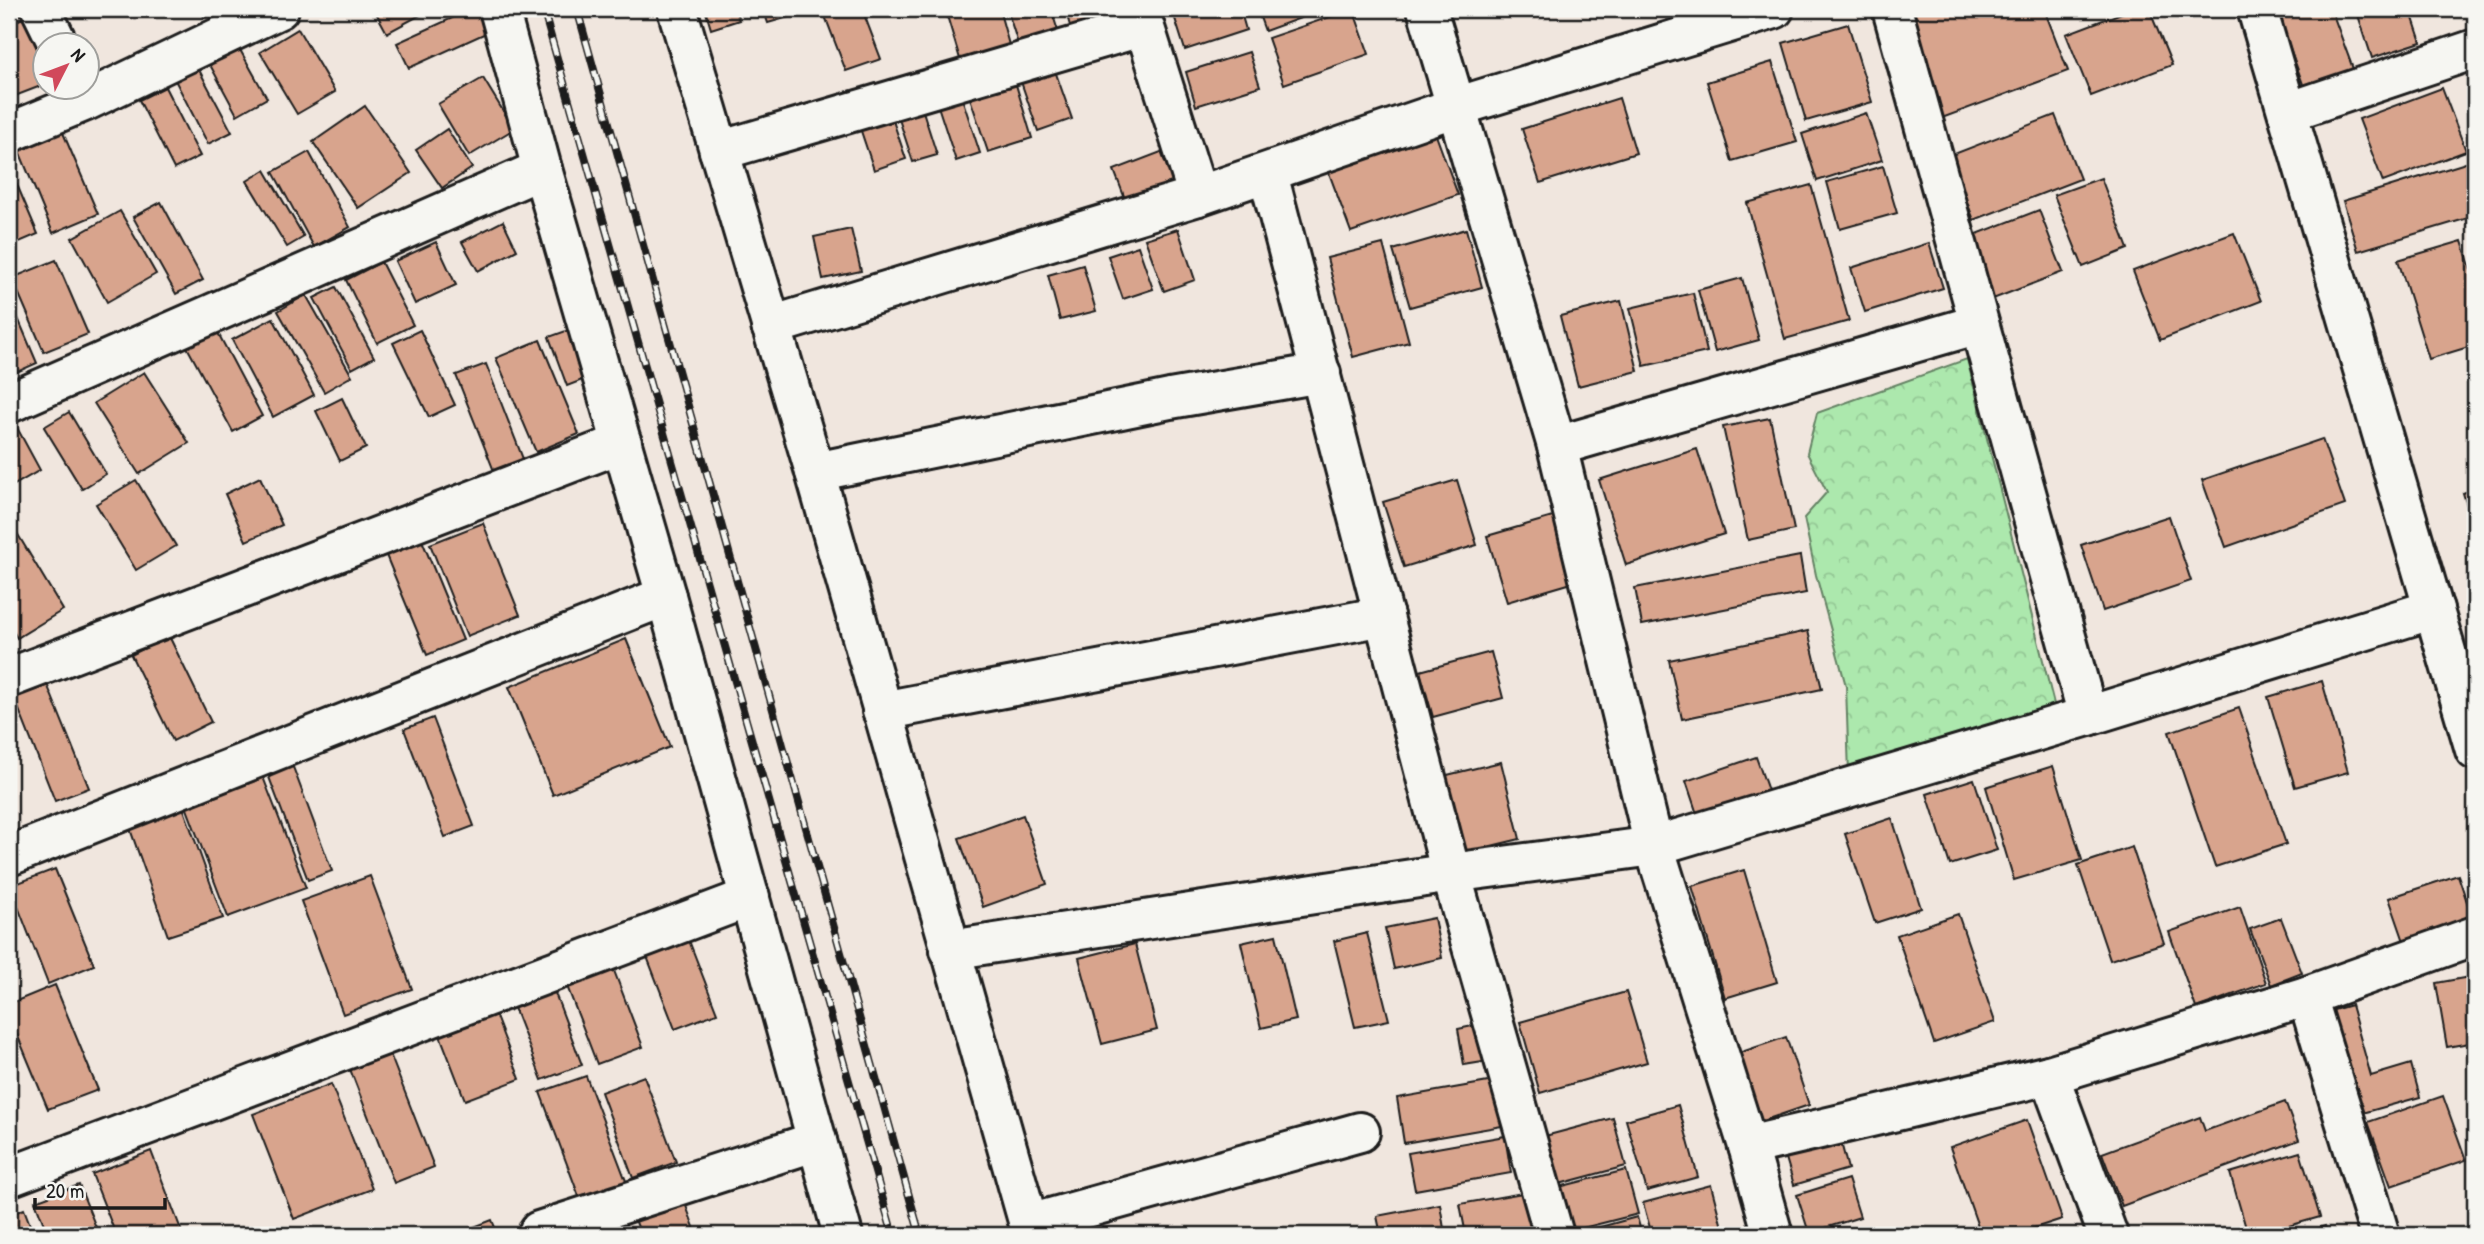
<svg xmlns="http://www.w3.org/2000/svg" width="2484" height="1244" font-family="'Patrick Hand',sans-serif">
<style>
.forest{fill:url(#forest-crowns);stroke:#648264;stroke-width:2}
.building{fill:#d8a48d;stroke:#1c1c1c;stroke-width:2}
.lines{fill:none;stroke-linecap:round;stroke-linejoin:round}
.street-casing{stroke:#1c1c1c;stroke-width:44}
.secondary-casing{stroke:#1c1c1c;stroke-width:44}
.street{stroke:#f6f6f2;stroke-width:38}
.secondary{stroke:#f6f6f2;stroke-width:38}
.rail-casing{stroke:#1c1c1c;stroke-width:8}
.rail{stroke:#f6f6f2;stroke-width:5;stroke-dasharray:16;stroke-linecap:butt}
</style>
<defs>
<pattern id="forest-crowns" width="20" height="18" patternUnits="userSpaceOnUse" patternTransform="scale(1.75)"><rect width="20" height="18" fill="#ace8ad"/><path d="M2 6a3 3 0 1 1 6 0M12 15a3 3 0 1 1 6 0" fill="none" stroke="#93c694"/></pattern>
</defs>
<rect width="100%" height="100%" fill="#f0e6de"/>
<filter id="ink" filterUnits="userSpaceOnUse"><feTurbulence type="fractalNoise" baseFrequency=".0143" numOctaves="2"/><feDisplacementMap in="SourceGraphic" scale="14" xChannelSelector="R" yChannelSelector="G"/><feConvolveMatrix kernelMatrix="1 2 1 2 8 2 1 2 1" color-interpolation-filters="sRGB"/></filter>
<g filter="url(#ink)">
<polygon class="forest" points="1967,359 2055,708 1849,774 1846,686 1816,575 1804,518 1827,492 1807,453 1817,413"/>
<g class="building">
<polygon points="200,9 221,9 204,17"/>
<polygon points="374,9 422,9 424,13 387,33"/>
<polygon points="472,9 488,9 497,28 409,68 397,43"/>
<polygon points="705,9 735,9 739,20 711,29"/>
<polygon points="763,9 797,9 799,14 768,23"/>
<polygon points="844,9 862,9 881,59 846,71 825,16"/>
<polygon points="945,9 999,9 1009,45 960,59"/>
<polygon points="1007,9 1051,9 1058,31 1018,44"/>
<polygon points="1065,9 1128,9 1129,12 1071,29"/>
<polygon points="1172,9 1240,9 1246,30 1185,50"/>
<polygon points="1257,9 1325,9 1265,31"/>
<polygon points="1353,9 1369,54 1284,84 1268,38"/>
<polygon points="1902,9 2044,9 2068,71 1942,118"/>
<polygon points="2132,9 2149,9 2172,65 2091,96 2066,34"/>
<polygon points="2276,9 2331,9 2353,69 2304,87"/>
<polygon points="2356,9 2410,9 2421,42 2372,58"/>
<polygon points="30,15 46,52 46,84 15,96 9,81 9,24"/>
<polygon points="1848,24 1872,102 1806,121 1783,43"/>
<polygon points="298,29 335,92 297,114 260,52"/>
<polygon points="239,48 267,98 237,115 209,63"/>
<polygon points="1249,52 1260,86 1196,106 1186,72"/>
<polygon points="1772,62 1797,142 1732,161 1707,82"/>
<polygon points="1053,65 1072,119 1038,131 1019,76"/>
<polygon points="198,68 232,132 208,144 175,80"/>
<polygon points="483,78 514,129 469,156 438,104"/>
<polygon points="1014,78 1032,138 988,152 968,92"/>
<polygon points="165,87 200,156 174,169 139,100"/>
<polygon points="2442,88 2466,151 2383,182 2359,119"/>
<polygon points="961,95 980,153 956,161 937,103"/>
<polygon points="1619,98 1636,153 1540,183 1522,129"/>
<polygon points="365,106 411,173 358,208 313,142"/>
<polygon points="922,108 937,155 913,162 898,116"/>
<polygon points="890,112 906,159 874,170 858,122"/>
<polygon points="1866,113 1882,160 1817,181 1802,134"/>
<polygon points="2055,115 2080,179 1974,220 1949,156"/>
<polygon points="1433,127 1458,195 1351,232 1326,165"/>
<polygon points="61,128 98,214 53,233 17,146"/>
<polygon points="447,129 472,168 442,188 416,150"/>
<polygon points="309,152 350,227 314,247 273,172"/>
<polygon points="1161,152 1177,192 1129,209 1114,170"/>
<polygon points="2472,161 2475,171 2475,216 2358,251 2343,201"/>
<polygon points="9,166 38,234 10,246 9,243"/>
<polygon points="1883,166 1897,213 1840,229 1827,182"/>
<polygon points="265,170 304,237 287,247 247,181"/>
<polygon points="2101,178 2128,249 2083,267 2054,195"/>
<polygon points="1811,185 1849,321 1785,339 1747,203"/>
<polygon points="161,202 203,280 176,294 133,217"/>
<polygon points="2039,210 2063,272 1993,299 1969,237"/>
<polygon points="120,211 156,274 107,302 72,238"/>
<polygon points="503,221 517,250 478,271 462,242"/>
<polygon points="851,229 861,271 823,279 814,237"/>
<polygon points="1178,229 1195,280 1164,291 1145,239"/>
<polygon points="1466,229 1482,287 1410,307 1393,250"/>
<polygon points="2234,233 2261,301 2160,340 2133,271"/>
<polygon points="2462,241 2475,282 2475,345 2429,359 2398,260"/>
<polygon points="436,242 456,285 415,304 395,261"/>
<polygon points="1929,243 1943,288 1865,312 1851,268"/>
<polygon points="1383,244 1409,342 1353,357 1327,258"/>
<polygon points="1138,246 1153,289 1123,299 1108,256"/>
<polygon points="56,260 88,334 44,352 12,278"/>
<polygon points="381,262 413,325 377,343 346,280"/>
<polygon points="1083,265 1096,311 1060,320 1048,275"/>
<polygon points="1742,278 1759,340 1715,352 1698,290"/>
<polygon points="336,287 374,357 352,369 314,298"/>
<polygon points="1693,293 1707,352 1644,366 1630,308"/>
<polygon points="306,295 352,376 324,392 278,311"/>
<polygon points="9,297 37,363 17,372 9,352"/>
<polygon points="1621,301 1638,371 1578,386 1560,316"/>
<polygon points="273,318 314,395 273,417 232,340"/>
<polygon points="580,326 598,374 567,386 549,337"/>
<polygon points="420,330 455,405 429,417 393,343"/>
<polygon points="217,331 262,416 233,432 187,347"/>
<polygon points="540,340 579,434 536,452 496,358"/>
<polygon points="486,364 523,459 494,471 456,375"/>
<polygon points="144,372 189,443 139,474 94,403"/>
<polygon points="342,398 366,448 340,461 316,411"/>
<polygon points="69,412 106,474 82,489 44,427"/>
<polygon points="1770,418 1794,530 1748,540 1723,427"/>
<polygon points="15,424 40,470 9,488 9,427"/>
<polygon points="2322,439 2345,505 2226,547 2202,480"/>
<polygon points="1697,449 1724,534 1626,565 1599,480"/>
<polygon points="260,477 282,525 246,541 225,494"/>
<polygon points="136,480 176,546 136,570 96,504"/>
<polygon points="1457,480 1477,545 1404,567 1383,502"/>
<polygon points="2475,489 2475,532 2463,493"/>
<polygon points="1563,514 1582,580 1507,602 1487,536"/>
<polygon points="2169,516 2191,581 2103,611 2081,545"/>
<polygon points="483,523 520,615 467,636 430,544"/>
<polygon points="14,528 63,610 17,638 9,624 9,532"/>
<polygon points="419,533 463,640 427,655 383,548"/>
<polygon points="1800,556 1806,593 1642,625 1635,588"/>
<polygon points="2475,569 2475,588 2470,571"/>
<polygon points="1808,631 1822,689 1682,719 1669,660"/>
<polygon points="169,636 211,722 173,741 131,655"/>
<polygon points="626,639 670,747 553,795 509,687"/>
<polygon points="1491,652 1503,698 1433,717 1420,671"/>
<polygon points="2322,681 2348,772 2295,787 2268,697"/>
<polygon points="47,684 89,788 55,801 14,697"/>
<polygon points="2239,708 2286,844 2215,867 2169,732"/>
<polygon points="433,718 474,826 445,837 404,729"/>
<polygon points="1756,757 1771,799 1700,823 1686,781"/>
<polygon points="1501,762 1520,839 1462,853 1443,776"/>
<polygon points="2053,766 2082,860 2014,880 1986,787"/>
<polygon points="293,767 332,871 308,880 269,777"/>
<polygon points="263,777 306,888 228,917 186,806"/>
<polygon points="1974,779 1997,850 1950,865 1927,794"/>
<polygon points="183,807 223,918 168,936 129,826"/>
<polygon points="1023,815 1047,884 983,907 959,838"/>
<polygon points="1892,818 1921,908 1875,923 1845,834"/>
<polygon points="2132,847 2164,943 2110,960 2078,865"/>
<polygon points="55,869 94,965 48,984 10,886"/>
<polygon points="1744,870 1777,982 1725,998 1692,886"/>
<polygon points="2458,875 2474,923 2406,947 2389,898"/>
<polygon points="370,876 412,989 343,1014 301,901"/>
<polygon points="2240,907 2266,983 2196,1008 2169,932"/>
<polygon points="1958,914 1995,1022 1934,1043 1897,935"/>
<polygon points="1434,918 1442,958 1394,969 1385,928"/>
<polygon points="2281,918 2302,973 2271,985 2250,929"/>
<polygon points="1367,933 1389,1020 1355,1027 1334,941"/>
<polygon points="1276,935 1296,1020 1261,1028 1241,943"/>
<polygon points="688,938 717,1013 675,1029 646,954"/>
<polygon points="1135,944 1157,1030 1102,1044 1079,958"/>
<polygon points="613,968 643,1047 597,1064 567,986"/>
<polygon points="2475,976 2475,1042 2447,1047 2436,983"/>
<polygon points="55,985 98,1090 48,1109 9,1015 9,1004"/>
<polygon points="552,985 582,1065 542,1080 511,1000"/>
<polygon points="1626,992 1647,1062 1540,1093 1520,1022"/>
<polygon points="2351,1005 2371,1076 2411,1064 2420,1097 2352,1116 2323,1013"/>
<polygon points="493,1009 520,1079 465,1100 438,1030"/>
<polygon points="1482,1024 1489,1061 1464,1065 1458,1029"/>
<polygon points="1786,1037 1809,1105 1756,1123 1733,1055"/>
<polygon points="390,1054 434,1167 394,1183 350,1069"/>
<polygon points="586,1076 626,1181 580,1199 540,1092"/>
<polygon points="644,1076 676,1162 633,1178 601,1092"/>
<polygon points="1494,1081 1502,1126 1404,1143 1397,1098"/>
<polygon points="331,1084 372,1189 294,1219 253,1114"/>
<polygon points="2443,1096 2466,1160 2391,1186 2368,1122"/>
<polygon points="2285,1102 2299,1140 2122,1206 2102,1153 2200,1117 2205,1131"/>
<polygon points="1678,1105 1698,1177 1647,1191 1626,1120"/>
<polygon points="1613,1118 1626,1166 1559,1184 1545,1136"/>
<polygon points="2027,1120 2062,1219 2013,1235 1981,1235 1950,1147"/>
<polygon points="1838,1131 1848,1169 1794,1185 1783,1148"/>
<polygon points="1505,1136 1511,1173 1415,1190 1408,1153"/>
<polygon points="151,1151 183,1235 116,1235 92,1174"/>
<polygon points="2300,1152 2320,1217 2257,1235 2248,1235 2230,1173"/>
<polygon points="1626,1170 1638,1214 1571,1231 1559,1187"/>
<polygon points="1848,1179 1860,1217 1809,1233 1797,1195"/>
<polygon points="79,1185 99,1235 48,1235 35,1201"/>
<polygon points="1711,1185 1723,1231 1705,1235 1652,1235 1643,1203"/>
<polygon points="680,1190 697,1235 641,1235 631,1209"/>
<polygon points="1534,1191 1541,1235 1466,1235 1460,1204"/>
<polygon points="1440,1204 1445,1235 1381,1235 1377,1216"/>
<polygon points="24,1209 34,1235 9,1235 9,1215"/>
<polygon points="1637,1217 1642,1235 1571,1235"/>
<polygon points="492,1220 498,1235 453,1235"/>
<polygon points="2325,1226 2328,1235 2296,1235"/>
</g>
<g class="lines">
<g class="street-casing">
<g id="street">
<polyline points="41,9 59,46"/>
<polyline points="499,9 542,169 666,596 843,1235"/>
<polyline points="677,9 815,472 1032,1235"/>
<polyline points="1139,9 1198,196"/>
<polyline points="1427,9 1557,446 1654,846 1748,1146 1773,1235"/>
<polyline points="1892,9 2088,716"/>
<polyline points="2288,112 2475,49"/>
<polyline points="9,133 86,101 279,9"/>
<polyline points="719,151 1144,26"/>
<polyline points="1268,174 1451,873 1554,1235"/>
<polyline points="771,326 1198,196 1456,107 1774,9"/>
<polyline points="9,403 542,169"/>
<polyline points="1557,446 1979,324"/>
<polyline points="815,472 1170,399 1321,373"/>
<polyline points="9,678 622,443"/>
<polyline points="882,711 1384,616"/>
<polyline points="9,856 666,596"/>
<polyline points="950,950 1451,873 1654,846 2088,716 2434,609"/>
<polyline points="2307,996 2380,1235"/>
<polyline points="1748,1146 2049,1075"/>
<polyline points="9,1177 750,897"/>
<polyline points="1029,1224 1360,1132"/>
<polyline points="539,1231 817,1141"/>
<polyline points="2108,1235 2049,1075 2307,996 2475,936"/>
</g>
</g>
<g class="secondary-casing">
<polyline id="secondary" points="2257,9 2475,750"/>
</g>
<use href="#street" class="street"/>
<use href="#secondary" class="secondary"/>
<g class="rail-casing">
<g id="rail">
<polyline points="543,9 893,1235"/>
<polyline points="577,9 920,1235"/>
</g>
</g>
<use href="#rail" class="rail"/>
</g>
</g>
<rect width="2484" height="1244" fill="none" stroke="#f6f6f2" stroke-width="35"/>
<rect x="18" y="18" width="2449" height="1209" fill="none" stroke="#1c1c1c" stroke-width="2.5" filter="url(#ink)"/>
<g transform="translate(66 66) rotate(48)"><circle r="33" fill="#f6f6f2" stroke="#9f9f9c" stroke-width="2"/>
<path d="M0-5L12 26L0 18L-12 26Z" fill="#d1495b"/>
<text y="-10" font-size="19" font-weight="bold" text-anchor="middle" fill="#1c1c1c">N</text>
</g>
<path d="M35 1198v10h130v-10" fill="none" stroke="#1c1c1c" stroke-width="3.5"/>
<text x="46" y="1198" font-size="21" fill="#1c1c1c" stroke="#f6f6f2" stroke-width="5" paint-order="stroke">20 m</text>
</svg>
